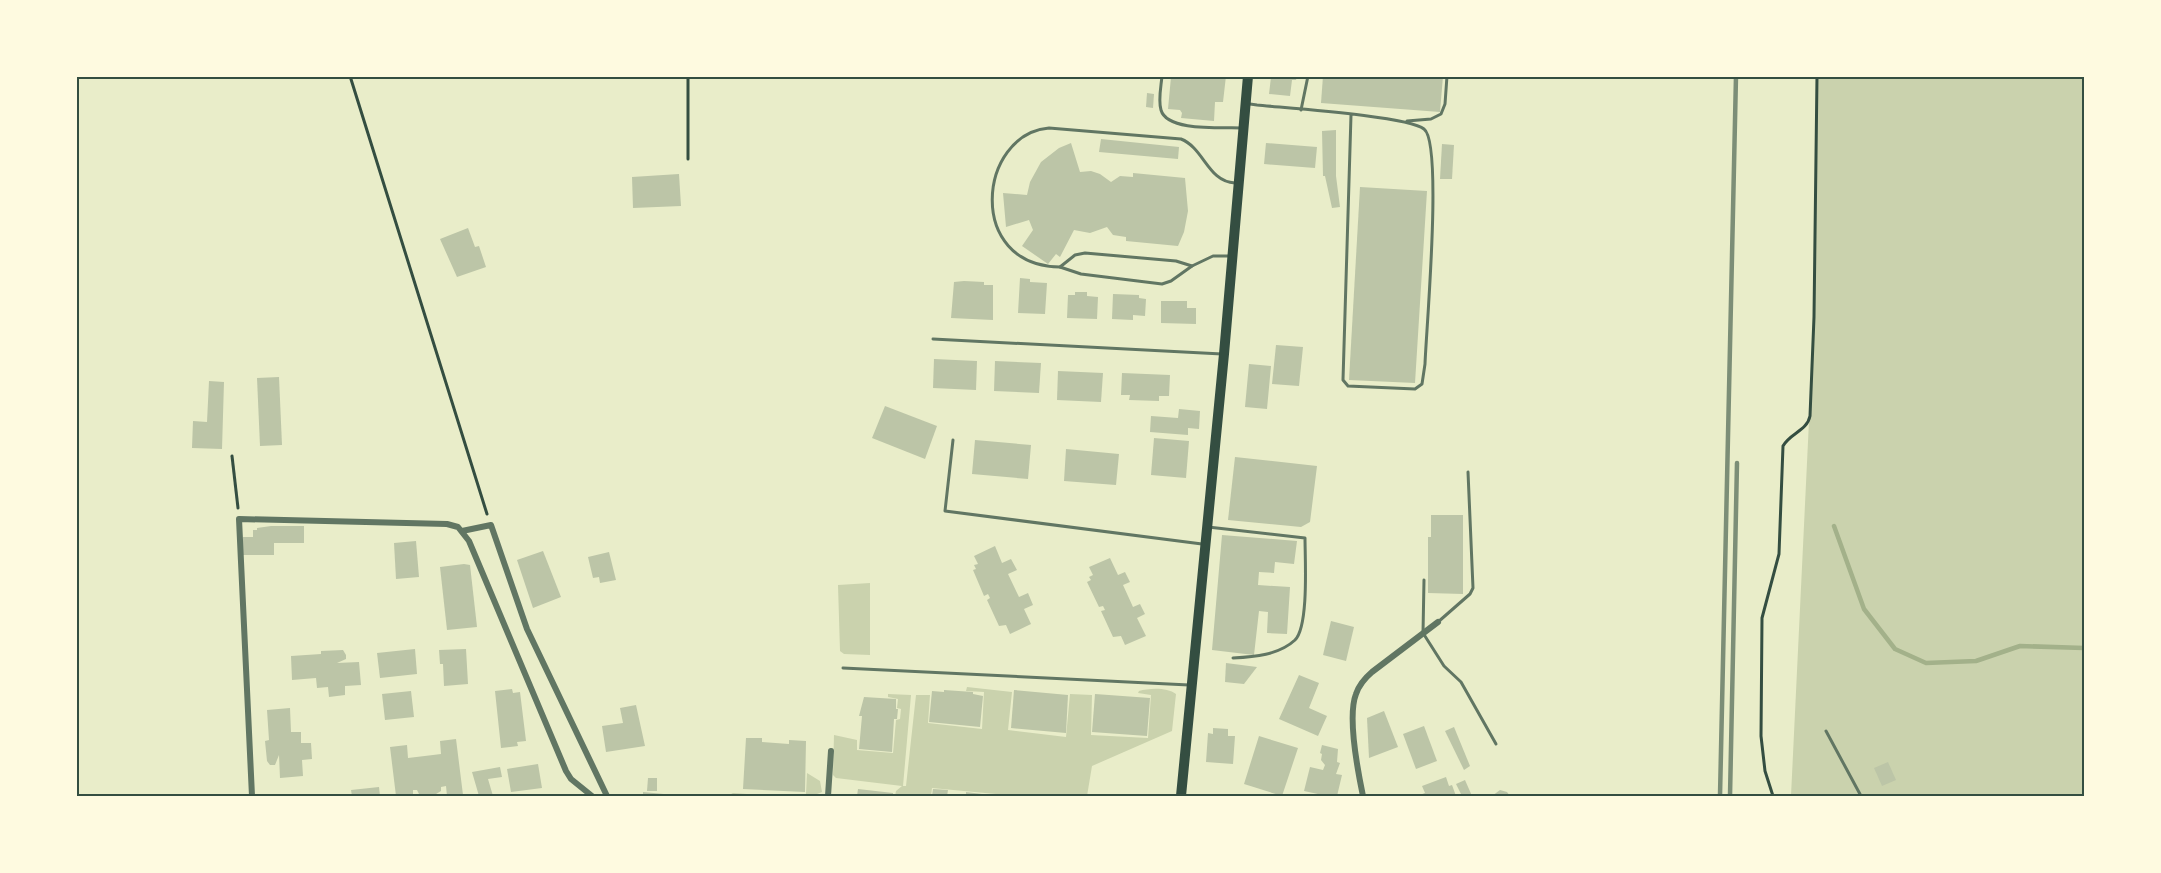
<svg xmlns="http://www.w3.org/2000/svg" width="2161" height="873" font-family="Spectral,serif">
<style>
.green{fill:#cad2ad}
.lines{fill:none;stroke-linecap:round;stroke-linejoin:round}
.stream{stroke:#a3b18a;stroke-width:4.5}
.building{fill:#bcc5a7}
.path{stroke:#344e41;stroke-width:3}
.service{stroke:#617663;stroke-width:3}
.minor{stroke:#617663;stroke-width:6}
.primary{stroke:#344e41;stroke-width:10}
.rail{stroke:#7c8e77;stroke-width:4.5}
.neatline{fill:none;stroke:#344e41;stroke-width:2}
</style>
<rect width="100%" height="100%" fill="#e9edc9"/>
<g class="green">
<polygon points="1817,77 2084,77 2084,796 1791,796 1814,317"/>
<polygon points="870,583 870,655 844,654 840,651 838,585"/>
<path d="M 967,687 L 1012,692 L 1008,730 L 1066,737 L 1070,694 L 1092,695 L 1091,735 L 1148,738 L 1151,695 L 1138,693 L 1139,691 C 1149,688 1167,687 1176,694 L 1172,731 L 1092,766 L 1087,796 L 1017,796 L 932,788 L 931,796 L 895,796 L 896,791 L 902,786 L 836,778 L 833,775 L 834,735 L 857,740 L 857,750 L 893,753 L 896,720 L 900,719 L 901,709 L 897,708 L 898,699 L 888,697 L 888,694 L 911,695 L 903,786 L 906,786 L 916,695 L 930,695 L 928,723 L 982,729 L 984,692 L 966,691 Z"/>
<polygon points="807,773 820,781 822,792 812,796 727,796 733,793 761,795 806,794"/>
</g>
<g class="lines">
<polyline class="stream" points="1834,526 1864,609 1895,649 1926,663 1976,661 2020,646 2084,648"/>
</g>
<g class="building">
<polygon points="1182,76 1226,76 1223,102 1215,102 1214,121 1181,118 1182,113 1180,110 1168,109 1171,77"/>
<polygon points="1276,76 1297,76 1296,80 1292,80 1290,96 1269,94 1271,77"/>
<polygon points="1323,76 1443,76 1440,112 1321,103"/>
<polygon points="1147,93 1154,94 1153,108 1146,107"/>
<polygon points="1336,130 1336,176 1340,207 1332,208 1325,176 1323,176 1322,131"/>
<polygon points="1101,139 1179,147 1178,159 1099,152"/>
<polygon points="1071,143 1080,172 1091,171 1100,174 1111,182 1120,176 1133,177 1133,173 1185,178 1188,211 1184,232 1178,246 1126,241 1126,237 1113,235 1107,227 1090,233 1074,230 1060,257 1056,254 1048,264 1022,246 1033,230 1029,220 1006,227 1003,193 1027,195 1030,182 1041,162 1059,148"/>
<polygon points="1266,143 1317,147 1315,168 1264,164"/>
<polygon points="1442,144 1454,145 1452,179 1440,179"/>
<polygon points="679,174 681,206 633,208 632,177"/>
<polygon points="1360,187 1427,191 1415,383 1349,380"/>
<polygon points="468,228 475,247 479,246 486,267 457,277 440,239"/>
<polygon points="1020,278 1030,279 1030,282 1047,283 1045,314 1018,313"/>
<polygon points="964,281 984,282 984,285 993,285 993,320 951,318 954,282"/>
<polygon points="1075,292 1087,292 1087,296 1098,297 1097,319 1067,318 1068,295 1075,295"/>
<polygon points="1113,294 1139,295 1139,298 1146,299 1145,316 1133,315 1133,320 1112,319"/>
<polygon points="1161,301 1187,301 1187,308 1196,308 1196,324 1161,323"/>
<polygon points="1276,345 1303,347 1299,386 1272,384"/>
<polygon points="934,359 977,361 976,390 933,388"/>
<polygon points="995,361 1041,363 1039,393 994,391"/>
<polygon points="1249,364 1271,366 1267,409 1245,407"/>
<polygon points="1058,371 1103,373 1101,402 1057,400"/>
<polygon points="1122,373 1170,375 1169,396 1159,396 1159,401 1129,400 1130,395 1121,395"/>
<polygon points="279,377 282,445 260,446 257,378"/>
<polygon points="209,381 224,382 222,449 192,448 193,421 207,422"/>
<polygon points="885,406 937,426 925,459 872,438"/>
<polygon points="1179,409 1200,411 1199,429 1188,428 1188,435 1150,432 1151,416 1178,418"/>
<polygon points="1154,438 1189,441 1186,478 1151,475"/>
<polygon points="975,440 1031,445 1028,479 972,474"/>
<polygon points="1066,449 1119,454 1116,485 1064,481"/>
<polygon points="1235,457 1317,466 1310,522 1301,527 1228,520"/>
<polygon points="1431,515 1463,515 1463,594 1428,593 1428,537 1431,537"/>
<polygon points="271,526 304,526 304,543 274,543 274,555 243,555 243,537 253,537 253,530 257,530 257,528"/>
<polygon points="1222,535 1297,541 1294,564 1275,562 1274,573 1259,572 1258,585 1290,587 1287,634 1267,633 1268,612 1259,611 1254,655 1212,650"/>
<polygon points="416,541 419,577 396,579 394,543"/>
<polygon points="995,546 1002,563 1011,559 1017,570 1008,574 1019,597 1028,593 1033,605 1024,609 1031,624 1010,634 1006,625 999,626 987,600 990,598 988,594 984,596 973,570 976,569 974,565 978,564 974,556"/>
<polygon points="543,551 561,597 533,608 517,560"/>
<polygon points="609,552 616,580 600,583 599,577 593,578 588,557"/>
<polygon points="1110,558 1118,575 1125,572 1130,582 1123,585 1133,607 1140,604 1145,614 1137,618 1146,636 1125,645 1121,636 1113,637 1101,611 1105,610 1103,606 1099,607 1087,582 1091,580 1089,577 1093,575 1089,567"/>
<polygon points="464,564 470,565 477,627 447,630 440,567"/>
<polygon points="1331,621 1354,627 1346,661 1323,655"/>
<polygon points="415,649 417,674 380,678 377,653"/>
<polygon points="466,649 468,684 444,686 443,664 440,664 439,650"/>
<polygon points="343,650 346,655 346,659 337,663 359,662 361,685 345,686 345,695 329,697 328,687 317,688 316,678 292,680 291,656 321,654 321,651"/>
<polygon points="1226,663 1257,667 1244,684 1225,682"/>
<polygon points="1299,675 1319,683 1309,708 1327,716 1318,736 1279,719"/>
<polygon points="512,689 513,693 520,692 526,741 517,742 518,746 501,748 495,691"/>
<polygon points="944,690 973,692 973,694 983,696 980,727 929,722 932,691 944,692"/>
<polygon points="1014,690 1068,695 1066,733 1011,728"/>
<polygon points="411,691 414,717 385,720 382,694"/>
<polygon points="1095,694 1150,698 1147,736 1092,732"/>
<polygon points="864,697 896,699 896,709 898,709 897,719 894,719 892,752 859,749 862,716 859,716"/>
<polygon points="636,705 645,746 606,752 602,726 623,723 620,708"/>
<polygon points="290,708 291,732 301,732 301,743 311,743 312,759 302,760 303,776 280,778 279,755 275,765 270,765 267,761 265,741 269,740 267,710"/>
<polygon points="1384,711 1398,747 1369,758 1367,718"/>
<polygon points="1424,726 1437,761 1416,769 1403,734"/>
<polygon points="1454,727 1470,766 1464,770 1445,731"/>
<polygon points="1213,728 1228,729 1228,736 1235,736 1233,764 1206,762 1208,733 1213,734"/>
<polygon points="1259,736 1298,748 1282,796 1244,784"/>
<polygon points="746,738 762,738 762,742 789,744 789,740 806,741 805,792 743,789"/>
<polygon points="456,739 463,795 447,796 446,786 441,787 441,791 436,794 419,794 417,790 413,790 413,796 396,796 390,747 407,745 408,758 433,755 441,754 440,741"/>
<polygon points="1322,745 1338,749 1337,762 1340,763 1336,774 1342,775 1337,796 1327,796 1304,791 1310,767 1323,770 1325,765 1321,760 1322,754 1320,753"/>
<polygon points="1888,762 1896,780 1882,786 1874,768"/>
<polygon points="538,764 542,788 511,792 507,769"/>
<polygon points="500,767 502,777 488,779 493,796 479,796 472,772"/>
<polygon points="1446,777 1449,786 1452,785 1456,796 1417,796 1425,793 1422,786"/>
<polygon points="648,778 657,778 657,791 647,791"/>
<polygon points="1465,780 1472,796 1462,796 1456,784"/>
<polygon points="379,787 380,796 352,796 351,790"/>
<polygon points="858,789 893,793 893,796 857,796"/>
<polygon points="933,789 948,790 947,796 932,796"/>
<polygon points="1500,790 1507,792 1510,796 1492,796"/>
<polygon points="643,792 674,795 674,796 643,796"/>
<polygon points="966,792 982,794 982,796 966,796"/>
</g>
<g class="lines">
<g class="path">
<polyline points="350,76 487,514"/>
<polyline points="688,159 688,76"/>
<polyline points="232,456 238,508"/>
<path d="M 1773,796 L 1765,771 L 1761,736 L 1762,618 L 1779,554 L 1783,446 C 1790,433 1807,431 1810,416 L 1814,317 L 1817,76"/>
</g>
<g class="service">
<path d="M 1162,76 C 1161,87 1158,100 1161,110 C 1167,132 1223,127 1242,128"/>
<path d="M 1250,104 L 1257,105 C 1286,108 1408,116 1424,129 C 1443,143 1426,332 1425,364 L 1422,384 L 1415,389 L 1348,386 L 1343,380 L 1351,115"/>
<polyline points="1301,110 1308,76"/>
<polyline points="1407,121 1431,119 1441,114 1445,104 1447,76"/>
<path d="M 1231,256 L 1213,256 L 1192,266 L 1176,261 L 1085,253 L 1075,255 L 1060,267 C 965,266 978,134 1049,128 L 1181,139 C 1204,148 1208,182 1235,183"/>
<polyline points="1060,267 1081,274 1162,284 1171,281 1192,266"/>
<polyline points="933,339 1222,354"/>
<polyline points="953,440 945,511 1202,544"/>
<path d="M 1208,527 L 1305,538 C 1305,559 1309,626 1295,640 C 1279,655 1254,657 1233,658"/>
<polyline points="1424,580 1423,633 1444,666 1461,682 1496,744"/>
<polyline points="1438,622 1470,594 1473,588 1468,472"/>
<polyline points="843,668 1189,685"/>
<polyline points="1826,731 1861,796"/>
</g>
<g class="minor">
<polyline points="462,531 491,525 527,629 607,796"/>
<polyline points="252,796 239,519 447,524 458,527 469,541 566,771 571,779 592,796"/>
<polyline points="828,796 831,751"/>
<path d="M 1363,796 C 1358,772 1347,717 1356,694 C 1359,685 1365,678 1372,672 L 1438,622"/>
</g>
<polyline class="primary" points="1181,796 1224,354 1248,76"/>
<g class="rail">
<polyline points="1720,796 1736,76"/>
<polyline points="1730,796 1737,463"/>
</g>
</g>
<rect width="2161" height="873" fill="none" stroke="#fefae0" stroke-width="156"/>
<rect x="78" y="78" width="2005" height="717" class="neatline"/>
</svg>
